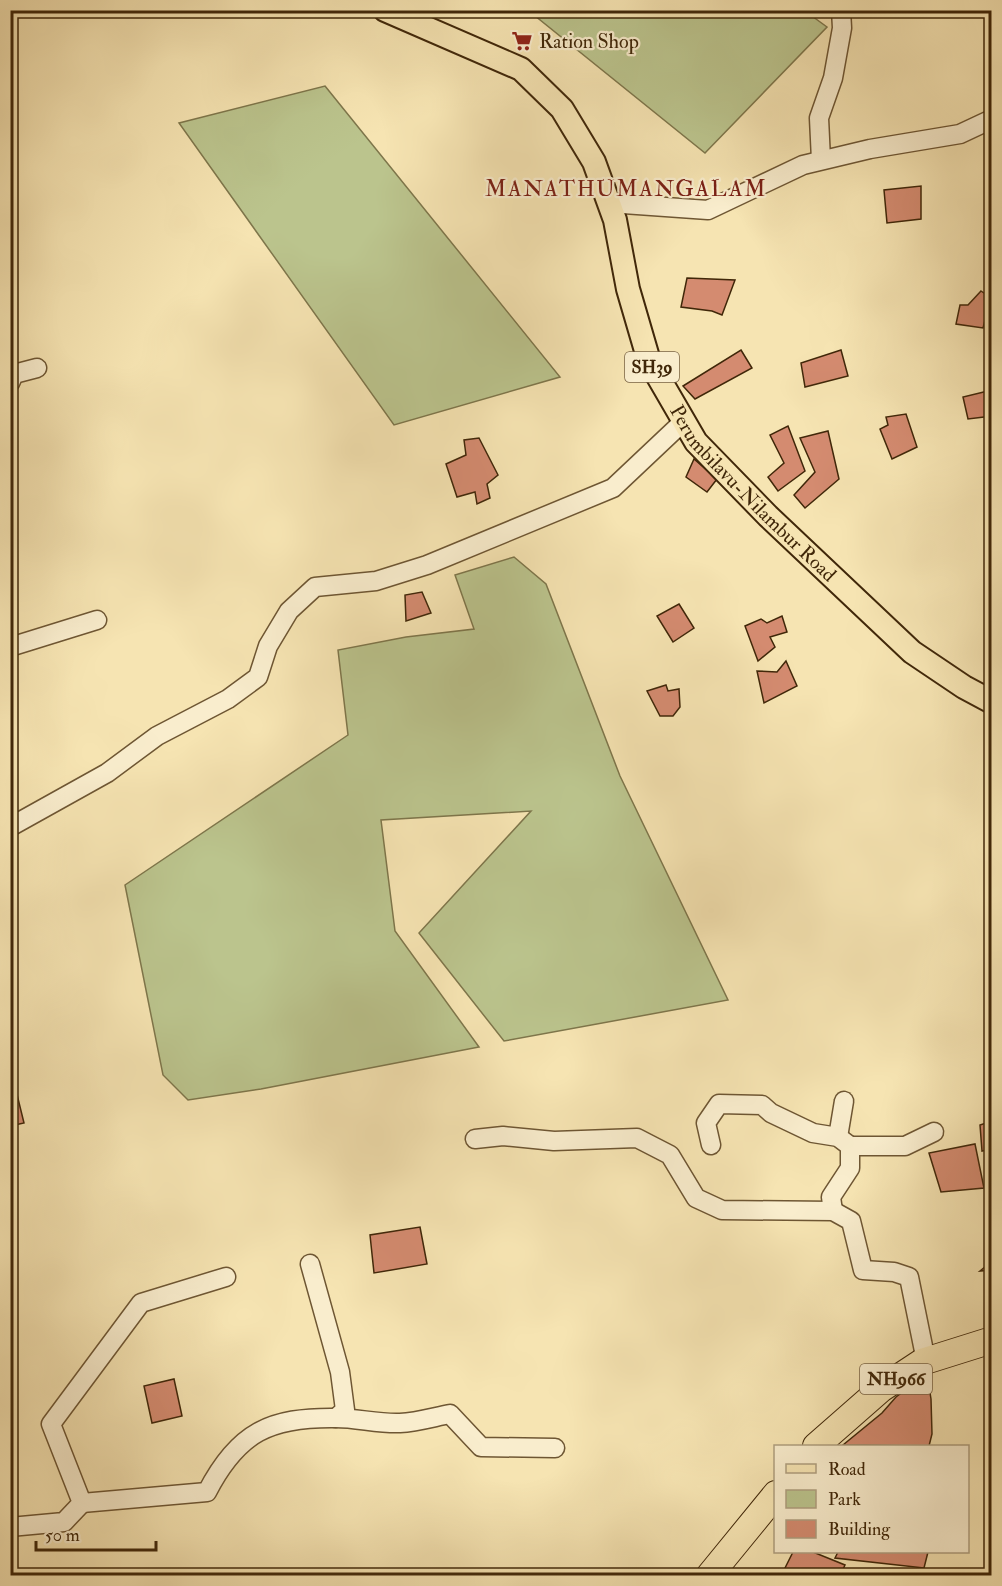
<svg xmlns="http://www.w3.org/2000/svg" width="1002" height="1586" font-family="'IM FELL Double Pica',serif">
<style>
.green{fill:#bbc48d;stroke:#7e764b;stroke-width:1.5}
.building{fill:#d48b70;stroke:#402709;stroke-width:1.5}
.lines{fill:none;stroke-linecap:round;stroke-linejoin:round}
.minor-casing{stroke:#6e5633;stroke-width:21}
.major-casing{stroke:#402709;stroke-width:26}
.highway-casing{stroke:#402709;stroke-width:28}
.minor{stroke:#f9edcd;stroke-width:18}
.major{stroke:#f6e4b2;stroke-width:22}
.highway{stroke:#f6e4b2;stroke-width:26}
.labels{text-anchor:middle;stroke-width:4.5;stroke-linejoin:round;paint-order:stroke}
.shield{fill:#f9edcd;stroke:#786244;stroke-width:1.5}
.shield-label{font-size:18px;font-weight:bold;fill:#402709}
.poi-label{font-size:20px;fill:#402709;stroke:#f9edcd;text-anchor:start}
.street-label{font-size:20px;fill:#402709;stroke:#f9edcd}
.quarter-label{font-size:22px;letter-spacing:1.5px;fill:#7a1f14;stroke:#f9edcd}
</style>
<rect width="100%" height="100%" fill="#f6e4b2"/>
<filter id="stains"><feTurbulence type="fractalNoise" baseFrequency=".00333" numOctaves="4"/><feColorMatrix values="0 0 0 0 .2 0 0 0 0 .09 0 0 0 0 .02 0 0 0 .5 -.17"/></filter>
<radialGradient id="worn" r=".72"><stop offset=".6" stop-color="#630" stop-opacity="0"/><stop offset="1" stop-color="#630" stop-opacity=".3"/></radialGradient>
<g class="green">
<polygon points="529,11 805,11 827,27 705,153"/>
<polygon points="325,86 560,377 394,425 179,123"/>
<polygon points="514,557 546,584 620,776 728,1000 504,1041 419,933 531,811 381,820 395,931 479,1047 261,1089 188,1100 163,1075 125,885 348,735 338,650 406,637 474,629 455,575"/>
</g>
<g class="building">
<polygon points="921,186 921,219 887,223 884,190"/>
<polygon points="687,278 735,280 722,315 712,311 681,307"/>
<polygon points="981,291 991,298 983,328 956,324 960,305 968,305"/>
<polygon points="741,350 752,368 695,399 683,386"/>
<polygon points="841,350 848,376 805,387 801,363"/>
<polygon points="992,390 992,416 968,419 963,397"/>
<polygon points="906,414 917,447 892,459 880,429 888,425 886,417"/>
<polygon points="788,426 805,471 778,491 768,477 784,463 770,435"/>
<polygon points="828,431 839,479 805,508 794,495 815,472 800,438"/>
<polygon points="479,438 498,475 487,484 490,498 477,504 475,492 457,497 446,464 466,455 464,440"/>
<polygon points="694,459 717,479 707,492 686,477"/>
<polygon points="422,592 431,613 406,621 405,595"/>
<polygon points="679,604 694,628 673,642 657,616"/>
<polygon points="782,616 787,632 770,637 775,647 758,661 745,626 761,619 767,623"/>
<polygon points="786,661 797,686 764,703 757,671 777,672"/>
<polygon points="666,685 668,691 679,689 680,707 673,716 660,716 647,691"/>
<polygon points="11,1070 24,1123 10,1126 10,1071"/>
<polygon points="992,1121 992,1149 982,1151 980,1125"/>
<polygon points="975,1144 984,1188 941,1192 929,1153"/>
<polygon points="420,1227 427,1264 374,1273 370,1235"/>
<polygon points="992,1261 992,1270 980,1271"/>
<polygon points="927,1374 931,1399 932,1434 929,1446 843,1445 882,1413 896,1397"/>
<polygon points="174,1379 182,1416 152,1423 144,1386"/>
<polygon points="793,1552 813,1552 845,1565 840,1576 782,1574"/>
<polygon points="838,1552 928,1552 924,1568 835,1558"/>
</g>
<g class="lines">
<g class="minor-casing">
<g id="minor">
<polyline points="821,160 819,118 833,78 842,28 841,10"/>
<polyline points="609,203 708,210 803,165 870,149 960,134 992,119"/>
<polyline points="10,383 14,374 37,368"/>
<polyline points="10,647 97,620"/>
<polyline points="10,827 107,773 157,736 228,699 258,677 268,646 289,611 315,587 376,581 427,565 613,488 684,421"/>
<polyline points="838,1137 844,1101"/>
<polyline points="475,1139 503,1136 554,1141 637,1138 670,1155 696,1198 722,1210 833,1211 851,1221 863,1270 894,1272 909,1277 926,1361"/>
<polyline points="711,1145 706,1123 719,1104 762,1105 771,1113 813,1133 838,1137 850,1146 850,1168 831,1197 833,1211"/>
<polyline points="850,1146 905,1146 934,1132"/>
<polyline points="310,1264 340,1372 345,1410 336,1418"/>
<path d="M 82,1503 L 207,1492 C 238,1432 270,1417 336,1418 C 357,1418 379,1424 400,1423 C 417,1422 434,1417 450,1414 L 481,1447 L 555,1448"/>
<polyline points="10,1527 64,1522 82,1503 51,1424 141,1303 226,1277"/>
</g>
</g>
<g class="major-casing">
<g id="major">
<path id="s1" d="M 385,10 L 521,69 L 562,109 L 594,162 L 615,220 L 628,289 L 649,361 L 696,442 L 768,516 L 912,652 L 964,687 L 992,702"/>
</g>
</g>
<g class="highway-casing">
<g id="highway">
<polyline points="816,1446 881,1389 922,1362 992,1340"/>
<polyline points="709,1576 776,1494"/>
</g>
</g>
<use href="#minor" class="minor"/>
<use href="#major" class="major"/>
<use href="#highway" class="highway"/>
</g>
<defs>
<g id="supermarket-bare" transform="scale(1.62)"><path d="M-6-5.5h2.5l.6 2H6L4.5 2H-2.5L-4.4-4H-6ZM-1.5 3.2a1.3 1.3 0 1 0 .1 0ZM3 3.2a1.3 1.3 0 1 0 .1 0Z" fill="#8f2418" stroke="#f9edcd" stroke-width="2.5" paint-order="stroke"/></g>
</defs>
<g fill-rule="evenodd">
<use href="#supermarket-bare" x="522" y="41"/>
</g>
<g class="labels">
<g class="shield">
<rect x="625" y="352" width="54" height="30" rx="4.5"/>
<rect x="860" y="1364" width="72" height="30" rx="4.5"/>
</g>
<g class="shield-label">
<text x="652" y="373">SH39</text>
<text x="896" y="1385">NH966</text>
</g>
<g class="poi-label">
<text x="539" y="48">Ration Shop</text>
</g>
<g class="street-label">
<text dy="7" stroke="none"><textPath href="#s1" startOffset="644">Perumbilavu-Nilambur Road</textPath></text>
</g>
<g class="quarter-label">
<text x="626" y="196">MANATHUMANGALAM</text>
</g>
</g>
<rect width="1002" height="1586" fill="none" stroke="#f6e4b2" stroke-width="36"/>
<rect x="12" y="12" width="978" height="1562" fill="none" stroke="#402709" stroke-width="3"/>
<rect x="18" y="18" width="966" height="1550" fill="none" stroke="#402709" stroke-width="1.5"/>
<rect x="774" y="1445" width="195" height="108" fill="#f9edcd" stroke="#af9e7f" stroke-width="1.5"/>
<rect x="786" y="1464" width="30" height="9" fill="#f6e4b2" stroke="#af9e7f" stroke-width="1.5"/>
<text x="828" y="1475" font-size="18" fill="#402709">Road</text>
<rect x="786" y="1490" width="30" height="18" fill="#bbc48d" stroke="#af9e7f" stroke-width="1.5"/>
<text x="828" y="1505" font-size="18" fill="#402709">Park</text>
<rect x="786" y="1520" width="30" height="18" fill="#d48b70" stroke="#af9e7f" stroke-width="1.5"/>
<text x="828" y="1535" font-size="18" fill="#402709">Building</text>
<path d="M36 1541v9h120v-9" fill="none" stroke="#402709" stroke-width="3"/>
<text x="45" y="1541" font-size="18" fill="#402709" stroke="#f9edcd" stroke-width="4.5" paint-order="stroke">50 m</text>
<rect width="100%" height="100%" filter="url(#stains)"/>
<rect width="100%" height="100%" fill="url(#worn)"/>
</svg>
